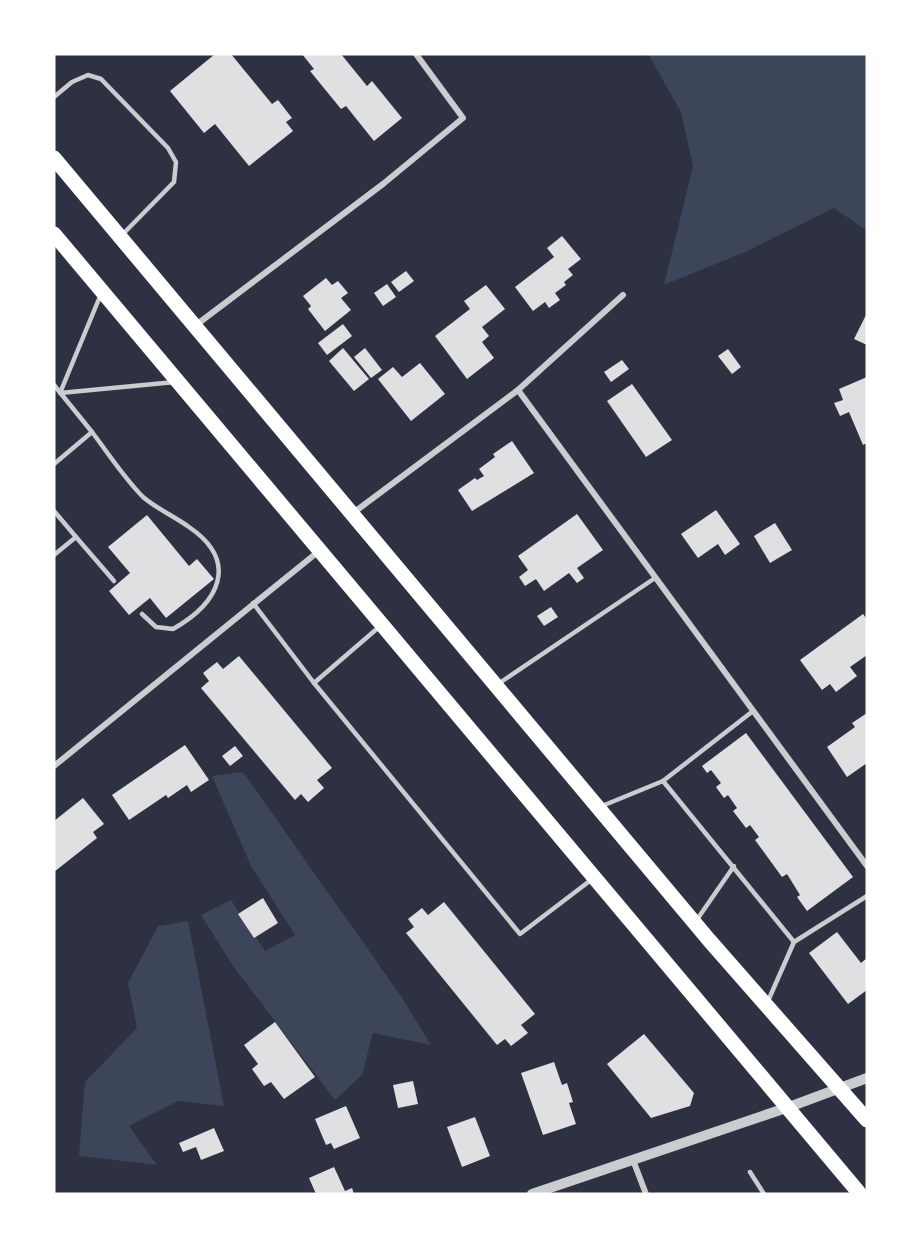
<svg xmlns="http://www.w3.org/2000/svg" width="921" height="1248" font-family="'Fira Sans Condensed',sans-serif">
<style>
.green{fill:#3c4559}
.building{fill:#e0e0e3}
.lines{fill:none;stroke-linecap:round;stroke-linejoin:round}
.service{stroke:#caccd0;stroke-width:4.5}
.minor{stroke:#caccd0;stroke-width:6}
.tertiary{stroke:#caccd0;stroke-width:10}
.primary{stroke:#fff;stroke-width:15}
</style>
<rect width="100%" height="100%" fill="#2d3142"/>
<g class="green">
<polygon points="648,54 867,54 867,231 834,208 745,252 664,285 693,166 681,112"/>
<polygon points="243,772 403,999 431,1045 373,1033 362,1075 335,1100 233,966 201,915 231,900 265,951 295,935 251,866 212,776"/>
<polygon points="188,921 224,1106 178,1101 129,1126 157,1165 79,1156 85,1082 137,1028 128,983 158,926"/>
</g>
<g class="building">
<polygon points="215,54 231,54 272,104 278,100 292,118 286,122 293,131 249,166 215,124 204,133 170,91"/>
<polygon points="302,54 341,54 367,86 372,81 402,118 374,141 346,106 341,109 310,71 314,69"/>
<polygon points="562,236 581,259 568,269 573,275 564,282 566,285 555,293 560,300 549,308 545,302 533,311 515,287 554,257 547,248"/>
<polygon points="406,271 414,281 399,292 391,282"/>
<polygon points="326,278 332,285 338,281 348,293 341,298 351,310 325,331 308,309 311,306 303,296"/>
<polygon points="387,284 396,297 383,306 374,293"/>
<polygon points="486,285 505,309 482,327 489,336 482,342 494,358 467,379 435,336 470,309 464,301"/>
<polygon points="867,313 867,345 854,339"/>
<polygon points="343,324 352,336 327,355 318,343"/>
<polygon points="343,348 369,379 354,391 329,361"/>
<polygon points="365,348 382,370 371,378 354,357"/>
<polygon points="728,349 741,367 732,374 718,356"/>
<polygon points="622,360 629,369 611,382 604,372"/>
<polygon points="420,363 445,394 411,421 378,379 393,367 402,377"/>
<polygon points="867,377 867,443 863,445 849,412 840,416 834,403 843,400 839,389"/>
<polygon points="632,384 672,440 646,457 607,401"/>
<polygon points="512,441 534,473 472,511 458,490 475,478 477,480 484,476 479,469 495,457 493,454"/>
<polygon points="716,510 740,544 725,555 718,544 698,558 681,534"/>
<polygon points="577,514 603,550 577,568 584,578 577,583 569,573 544,591 536,579 525,586 519,577 528,570 518,556"/>
<polygon points="147,515 189,566 197,559 214,579 166,618 150,598 129,615 109,591 130,573 108,547"/>
<polygon points="775,523 792,550 770,563 754,536"/>
<polygon points="551,607 558,617 544,626 537,616"/>
<polygon points="863,614 867,619 867,655 850,667 857,676 836,692 830,684 822,690 800,660"/>
<polygon points="239,656 332,768 317,780 324,788 308,802 301,794 295,800 201,688 209,681 203,673 217,662 223,669"/>
<polygon points="867,713 867,763 847,777 827,747 855,727 852,723"/>
<polygon points="746,733 853,877 807,911 797,897 800,895 787,874 782,877 755,840 759,837 750,825 746,828 733,811 737,808 728,795 724,798 716,787 721,783 711,770 707,773 702,766"/>
<polygon points="185,745 209,780 191,792 187,785 168,798 166,795 129,820 112,795"/>
<polygon points="235,746 243,756 230,766 222,756"/>
<polygon points="83,798 104,824 93,832 97,838 54,872 54,821"/>
<polygon points="263,898 278,923 254,938 238,914"/>
<polygon points="444,902 535,1014 521,1025 528,1033 511,1046 505,1039 497,1045 406,933 414,927 408,919 422,908 428,915"/>
<polygon points="837,932 861,963 867,958 867,990 848,1004 809,953"/>
<polygon points="275,1022 315,1077 284,1099 271,1082 264,1086 252,1069 258,1064 244,1045"/>
<polygon points="644,1034 694,1093 690,1106 651,1118 607,1064"/>
<polygon points="554,1062 562,1085 567,1083 573,1102 569,1103 576,1124 543,1135 521,1073"/>
<polygon points="413,1081 418,1104 398,1108 393,1085"/>
<polygon points="346,1106 360,1138 334,1149 331,1143 326,1145 315,1119"/>
<polygon points="475,1117 490,1156 462,1167 447,1127"/>
<polygon points="214,1128 224,1151 201,1160 196,1147 183,1152 179,1143"/>
<polygon points="334,1167 345,1191 352,1188 354,1194 316,1194 309,1178"/>
</g>
<g class="lines">
<g class="service">
<polyline points="54,97 72,82 88,75 101,79 168,148 176,162 174,182 122,235"/>
<polyline points="101,294 60,393 175,382"/>
<polyline points="54,385 92,432 54,464"/>
<path d="M 92,432 C 108,453 124,478 143,497 C 157,509 174,516 189,527 C 240,562 219,603 173,629 L 156,627 L 142,614"/>
<polyline points="54,511 76,537 54,555"/>
<polyline points="76,537 114,581"/>
<polyline points="253,603 314,683"/>
<polyline points="379,627 314,683 520,934 591,880"/>
<polyline points="498,684 655,578"/>
<polyline points="663,781 794,942"/>
<polyline points="602,806 663,781 753,711"/>
<polyline points="696,921 734,866"/>
<polyline points="768,1001 794,942 867,896"/>
<polyline points="750,1172 764,1194"/>
</g>
<g class="minor">
<polyline points="196,325 383,184 463,118 416,54"/>
<polyline points="518,390 867,866"/>
<polyline points="353,513 518,390 623,295"/>
<polyline points="54,766 319,551"/>
<polyline points="633,1160 646,1194"/>
</g>
<polyline class="tertiary" points="532,1194 789,1107 867,1078"/>
<g class="primary">
<polyline points="54,158 709,940 867,1120"/>
<polyline points="54,234 860,1194"/>
</g>
</g>
<rect width="921" height="1248" fill="none" stroke="#ffffff" stroke-width="111"/>
</svg>
